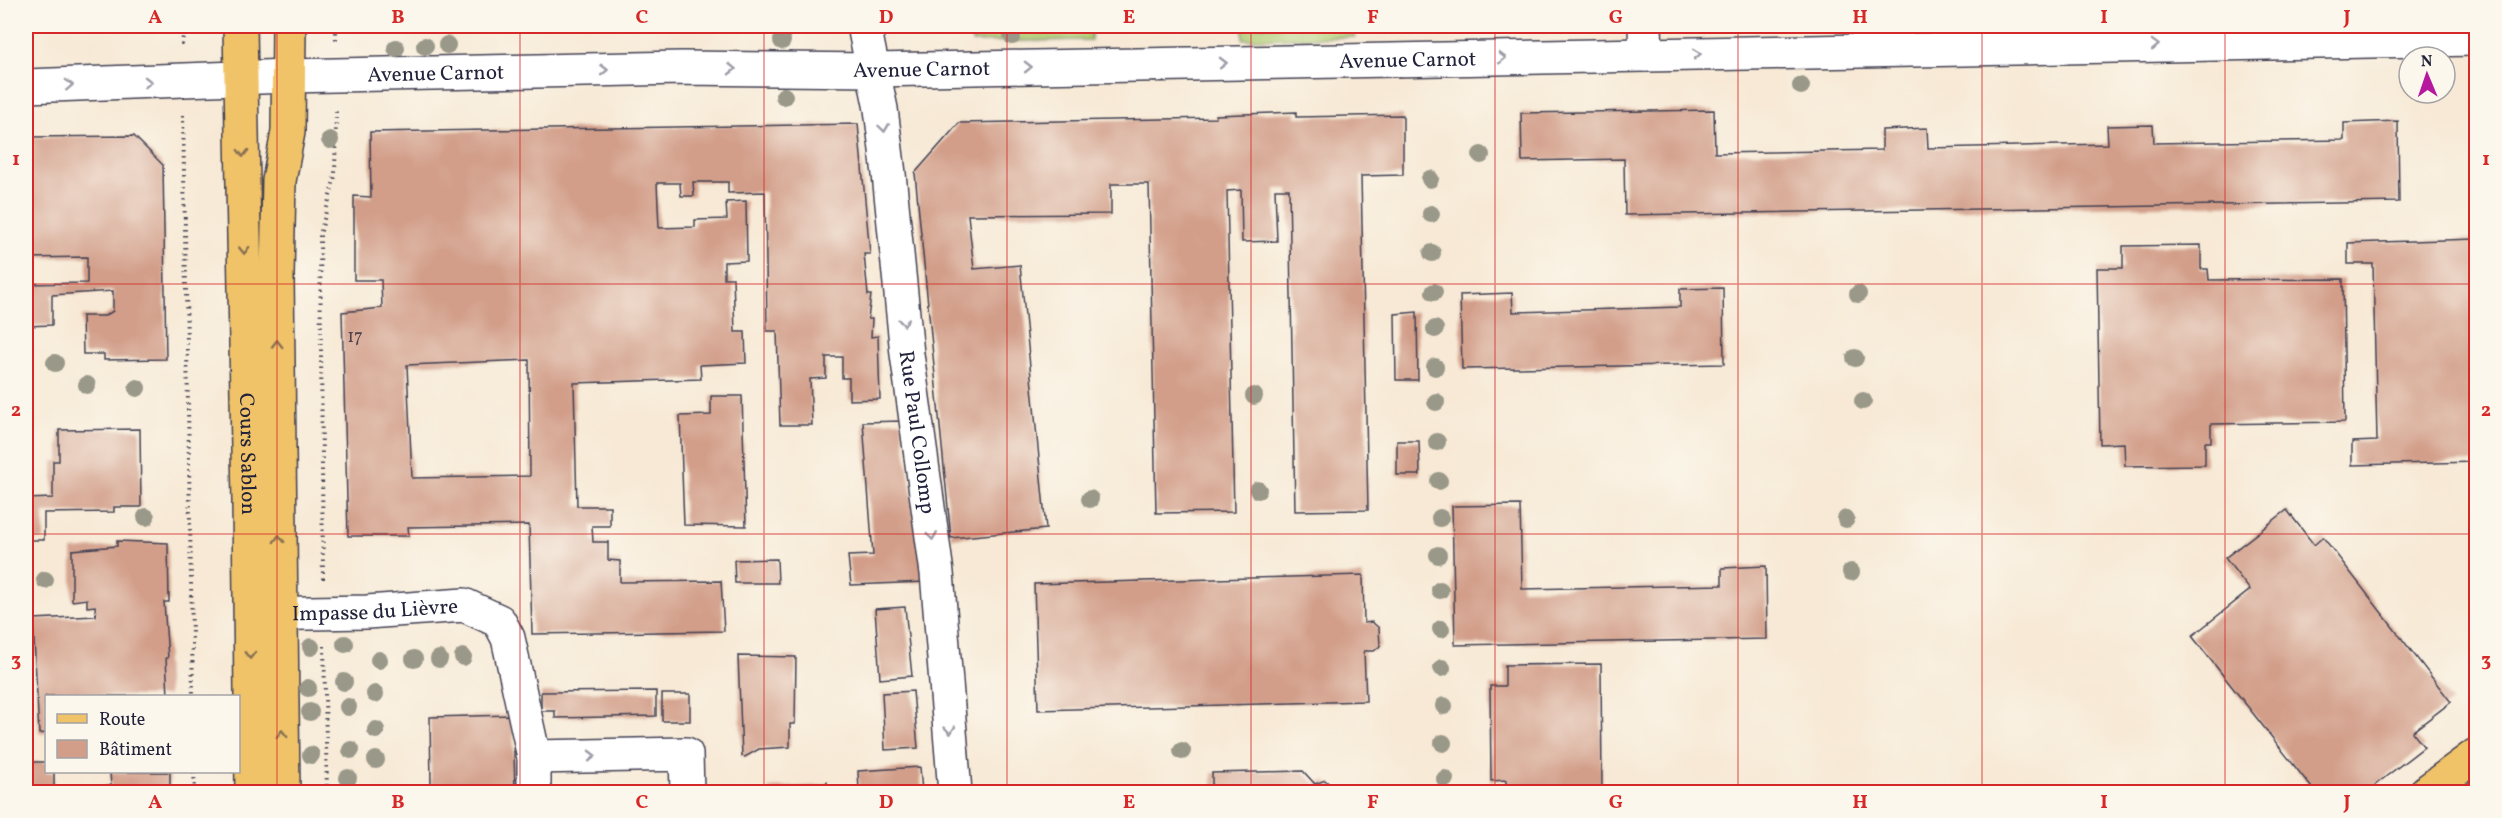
<svg xmlns="http://www.w3.org/2000/svg" width="2502" height="818" font-family="Vollkorn,serif">
<style>
.green{fill:#afcb71;stroke:#687656;stroke-width:1.5}
.building{fill:#d29e89;fill-rule:evenodd}
.lines{fill:none;stroke-linecap:round;stroke-linejoin:round}
.minor-casing{stroke:#424052;stroke-width:36}
.major-casing{stroke:#424052;stroke-width:36}
.path{stroke:#424052;stroke-width:4;stroke-dasharray:1.5 4.5;stroke-linecap:butt}
.minor{stroke:#fff;stroke-width:33}
.major{stroke:#f0c369;stroke-width:33}
.tree{fill:#999889}
.oneway{stroke:#9c9ca7}
.oneway2{stroke:#897252}
.grid{fill:none;stroke:#d62828;stroke-width:1.5;stroke-opacity:0.55}
.labels{text-anchor:middle;stroke-width:4.5;stroke-linejoin:round;paint-order:stroke}
.number-label{font-size:18px;fill:#4e414e}
.street-label{font-size:21px;fill:#22223b;stroke:#fbf7ec}
.neatline{fill:none;stroke:#d62828;stroke-width:2}
.grid-label{font-size:20px;text-anchor:middle;font-weight:bold;fill:#d62828}
</style>
<rect width="100%" height="100%" fill="#fbf7ec"/>
<filter id="ink" filterUnits="userSpaceOnUse"><feTurbulence type="fractalNoise" baseFrequency=".0167" numOctaves="2"/><feDisplacementMap in="SourceGraphic" scale="12" xChannelSelector="R" yChannelSelector="G"/><feConvolveMatrix kernelMatrix="1 2 1 2 8 2 1 2 1" color-interpolation-filters="sRGB"/></filter>
<filter id="wash" filterUnits="userSpaceOnUse"><feTurbulence type="fractalNoise" baseFrequency=".008" numOctaves="4" result="noise"/><feDisplacementMap in="SourceGraphic" scale="24" xChannelSelector="R" yChannelSelector="G"/><feGaussianBlur stdDeviation="1.35" result="paint"/><feColorMatrix in="noise" values="0 0 0 0 0 0 0 0 0 0 0 0 0 0 0 0 0 1.4 0 .05"/><feComposite in="paint" operator="in"/></filter>
<g filter="url(#wash)">
<rect width="100%" height="100%" fill="#f7e9d5"/>
<g class="green">
<polygon points="1243,26 1354,26 1355,37 1243,39"/>
<polygon points="1091,27 1091,40 972,42 972,29"/>
</g>
<g id="blocks">
<g class="building">
<polygon points="1714,110 1715,153 1882,150 1882,130 1927,128 1928,148 2108,144 2107,126 2153,125 2154,143 2344,140 2344,123 2398,121 2399,202 1625,215 1624,159 1522,161 1521,113"/>
<polygon points="1296,112 1296,117 1403,115 1403,175 1361,176 1368,510 1295,511 1289,189 1275,189 1277,241 1242,242 1241,190 1227,191 1234,512 1156,513 1149,184 1111,184 1111,214 968,215 974,269 1020,265 1046,529 951,538 915,173 959,123 1216,118 1216,115"/>
<path d="M 858,124 L 870,254 L 864,254 L 868,295 L 871,295 L 868,319 L 872,319 L 871,337 L 878,336 L 880,399 L 849,400 L 849,378 L 842,378 L 842,357 L 826,357 L 826,378 L 810,379 L 812,425 L 780,425 L 777,331 L 767,331 L 765,192 L 728,193 L 728,182 L 693,182 L 694,196 L 681,196 L 680,183 L 657,183 L 659,228 L 695,227 L 695,220 L 727,219 L 726,202 L 746,201 L 747,261 L 724,262 L 724,278 L 733,278 L 735,332 L 745,332 L 746,363 L 700,365 L 701,379 L 574,383 L 577,506 L 610,506 L 610,526 L 592,526 L 593,542 L 608,542 L 608,560 L 620,561 L 620,582 L 721,581 L 724,631 L 532,634 L 529,525 L 408,527 L 409,536 L 348,536 L 342,312 L 382,308 L 381,280 L 354,280 L 354,196 L 371,197 L 370,132 ZM 529,360 L 530,476 L 412,478 L 407,365 Z"/>
<polygon points="134,136 163,165 166,359 104,360 104,354 83,354 82,316 105,316 113,311 113,291 52,295 52,325 26,326 26,284 87,283 87,257 26,258 26,137"/>
<polygon points="2476,239 2476,462 2352,465 2352,442 2377,441 2373,264 2348,264 2348,243"/>
<polygon points="2201,245 2201,269 2208,269 2209,280 2343,279 2345,422 2211,424 2211,442 2205,442 2205,465 2125,466 2124,443 2100,444 2097,268 2123,268 2123,246"/>
<polygon points="1723,288 1724,364 1462,369 1460,295 1512,293 1513,312 1680,307 1680,289"/>
<polygon points="1417,312 1418,380 1396,380 1395,314"/>
<polygon points="711,396 742,396 746,526 684,525 680,416 711,415"/>
<polygon points="901,421 925,582 851,585 848,556 873,555 863,422"/>
<polygon points="140,429 141,507 114,507 114,512 44,513 44,540 26,540 26,499 53,498 53,461 59,461 59,430"/>
<polygon points="1397,441 1419,441 1420,475 1397,475"/>
<polygon points="1520,505 1522,589 1722,585 1722,568 1766,566 1767,639 1455,645 1452,506"/>
<polygon points="2287,510 2314,545 2323,537 2451,702 2412,732 2424,747 2366,792 2315,792 2192,636 2250,590 2225,558"/>
<polygon points="117,541 168,543 169,602 164,602 168,658 166,658 168,696 46,696 46,733 39,734 33,619 96,616 95,606 87,607 87,599 72,601 72,550 117,546"/>
<polygon points="777,559 778,583 735,583 734,560"/>
<polygon points="1363,575 1364,623 1372,622 1379,628 1380,646 1374,651 1364,651 1366,701 1038,710 1034,584"/>
<polygon points="905,607 912,676 880,679 875,609"/>
<polygon points="738,656 796,657 795,724 790,724 790,747 759,749 745,757 742,756"/>
<polygon points="1601,664 1602,792 1506,792 1506,780 1491,781 1490,686 1505,686 1505,665"/>
<polygon points="656,691 656,716 555,718 555,711 541,711 541,692"/>
<polygon points="913,691 918,748 885,750 882,693"/>
<rect x="662" y="694" width="28" height="27"/>
<polygon points="513,715 515,792 427,792 427,787 431,786 430,717"/>
<polygon points="26,762 46,762 46,772 54,772 54,789 111,786 110,772 170,772 170,792 26,792"/>
<polygon points="920,767 922,792 859,792 858,771"/>
<polygon points="1303,771 1315,784 1325,780 1335,789 1334,792 1212,792 1212,773"/>
<polygon points="827,782 828,792 769,792 769,788 825,785"/>
</g>
</g>
</g>
<g filter="url(#ink)">
<use href="#blocks" fill-opacity="0" stroke="#424052" stroke-width="1.5"/>
<g class="lines">
<g class="minor-casing">
<g id="minor">
<path id="s1" d="M 864,26 L 881,109 L 889,174 L 907,354 L 937,573 L 955,792"/>
<polyline points="1645,26 1646,55"/>
<path id="s2" d="M 26,86 L 288,76 L 682,68 L 874,70 L 2476,39"/>
<path id="s3" d="M 252,614 L 367,612 L 464,605 L 499,621 L 508,638 L 534,757 L 534,792"/>
<polyline points="534,757 686,754 687,792"/>
</g>
</g>
<g class="major-casing">
<g id="major">
<path id="s4" d="M 240,26 L 249,501 L 252,792"/>
<polyline points="283,792 277,277 279,181 288,132 289,26"/>
<polyline points="2426,792 2476,755"/>
</g>
</g>
<g class="path">
<polyline points="336,26 336,41"/>
<polyline points="182,45 184,26"/>
<polyline points="183,115 193,696"/>
<polyline points="323,579 320,235 335,176 336,108"/>
<polyline points="324,646 327,792"/>
<polyline points="194,772 195,792"/>
</g>
<use href="#minor" class="minor"/>
<use href="#major" class="major"/>
</g>
<g class="tree">
<circle cx="1012" cy="36" r="9"/>
<circle cx="782" cy="41" r="9"/>
<circle cx="447" cy="45" r="9"/>
<circle cx="425" cy="46" r="9"/>
<circle cx="396" cy="48" r="9"/>
<circle cx="1801" cy="86" r="9"/>
<circle cx="784" cy="96" r="9"/>
<circle cx="330" cy="140" r="9"/>
<circle cx="1481" cy="155" r="9"/>
<circle cx="1430" cy="179" r="9"/>
<circle cx="1431" cy="214" r="9"/>
<circle cx="1432" cy="253" r="9"/>
<circle cx="1434" cy="292" r="9"/>
<circle cx="1858" cy="294" r="9"/>
<circle cx="1435" cy="329" r="9"/>
<circle cx="1855" cy="358" r="9"/>
<circle cx="55" cy="363" r="9"/>
<circle cx="1435" cy="367" r="9"/>
<circle cx="87" cy="385" r="9"/>
<circle cx="137" cy="388" r="9"/>
<circle cx="1254" cy="396" r="9"/>
<circle cx="1863" cy="401" r="9"/>
<circle cx="1436" cy="402" r="9"/>
<circle cx="1437" cy="442" r="9"/>
<circle cx="1439" cy="481" r="9"/>
<circle cx="1258" cy="490" r="9"/>
<circle cx="1090" cy="499" r="9"/>
<circle cx="146" cy="517" r="9"/>
<circle cx="1440" cy="518" r="9"/>
<circle cx="1846" cy="519" r="9"/>
<circle cx="1438" cy="555" r="9"/>
<circle cx="1851" cy="572" r="9"/>
<circle cx="45" cy="580" r="9"/>
<circle cx="1440" cy="590" r="9"/>
<circle cx="1441" cy="629" r="9"/>
<circle cx="345" cy="644" r="9"/>
<circle cx="311" cy="647" r="9"/>
<circle cx="463" cy="657" r="9"/>
<circle cx="414" cy="659" r="9"/>
<circle cx="439" cy="659" r="9"/>
<circle cx="379" cy="660" r="9"/>
<circle cx="1442" cy="668" r="9"/>
<circle cx="344" cy="682" r="9"/>
<circle cx="308" cy="688" r="9"/>
<circle cx="375" cy="694" r="9"/>
<circle cx="1444" cy="706" r="9"/>
<circle cx="348" cy="707" r="9"/>
<circle cx="310" cy="712" r="9"/>
<circle cx="376" cy="730" r="9"/>
<circle cx="1443" cy="743" r="9"/>
<circle cx="351" cy="750" r="9"/>
<circle cx="1182" cy="751" r="9"/>
<circle cx="311" cy="755" r="9"/>
<circle cx="376" cy="760" r="9"/>
<circle cx="348" cy="778" r="9"/>
<circle cx="1445" cy="779" r="9"/>
</g>
<defs><path id="oneway-chevron" d="M-2-3.5L2.5 0L-2 3.5" fill="none" stroke-width="1.6" stroke-linecap="round" stroke-linejoin="round" transform="scale(1.5)"/></defs>
<g class="oneway">
<use href="#oneway-chevron" transform="translate(2155 45) rotate(-2)"/>
<use href="#oneway-chevron" transform="translate(1697 54) rotate(-1)"/>
<use href="#oneway-chevron" transform="translate(1502 58) rotate(-1)"/>
<use href="#oneway-chevron" transform="translate(1223 63) rotate(-1)"/>
<use href="#oneway-chevron" transform="translate(1028 67) rotate(-1)"/>
<use href="#oneway-chevron" transform="translate(732 69) rotate(1)"/>
<use href="#oneway-chevron" transform="translate(604 70) rotate(-1)"/>
<use href="#oneway-chevron" transform="translate(148 82) rotate(-1)"/>
<use href="#oneway-chevron" transform="translate(69 85) rotate(-2)"/>
<use href="#oneway-chevron" transform="translate(884 128) rotate(82)"/>
<use href="#oneway-chevron" transform="translate(904 322) rotate(84)"/>
<use href="#oneway-chevron" transform="translate(932 536) rotate(82)"/>
<use href="#oneway-chevron" transform="translate(950 730) rotate(85)"/>
<use href="#oneway-chevron" transform="translate(592 756) rotate(-1)"/>
</g>
<g class="oneway2">
<use href="#oneway-chevron" transform="translate(243 153) rotate(90)"/>
<use href="#oneway-chevron" transform="translate(244 250) rotate(89)"/>
<use href="#oneway-chevron" transform="translate(277 344) rotate(-90)"/>
<use href="#oneway-chevron" transform="translate(279 539) rotate(-91)"/>
<use href="#oneway-chevron" transform="translate(250 655) rotate(89)"/>
<use href="#oneway-chevron" transform="translate(282 734) rotate(-91)"/>
</g>
</g>
<path class="grid" d="M 277,26 L 277,792M 520,26 L 520,792M 764,26 L 764,792M 1007,26 L 1007,792M 1251,26 L 1251,792M 1495,26 L 1495,792M 1738,26 L 1738,792M 1982,26 L 1982,792M 2225,26 L 2225,792M 26,284 L 2476,284M 26,534 L 2476,534"/>
<g class="labels">
<g class="number-label">
<text x="355" y="342">17</text>
</g>
<g class="street-label">
<text dy="7" stroke="none"><textPath href="#s2" startOffset="1382">Avenue Carnot</textPath></text>
<text dy="7" stroke="none"><textPath href="#s2" startOffset="896">Avenue Carnot</textPath></text>
<text dy="7" stroke="none"><textPath href="#s2" startOffset="410">Avenue Carnot</textPath></text>
<text dy="7" stroke="none"><textPath href="#s1" startOffset="410">Rue Paul Collomp</textPath></text>
<text dy="7" stroke="none"><textPath href="#s4" startOffset="428">Cours Sablon</textPath></text>
<text dy="7" stroke="none"><textPath href="#s3" startOffset="123">Impasse du Lièvre</textPath></text>
</g>
</g>
<rect width="2502" height="818" fill="none" stroke="#fbf7ec" stroke-width="66"/>
<rect x="45" y="695" width="195" height="78" fill="#fbf7ec" stroke="#a4a2a5" stroke-width="1.5"/>
<rect x="57" y="714" width="30" height="9" fill="#f0c369" stroke="#a4a2a5" stroke-width="1.5"/>
<text x="99" y="725" font-size="18" fill="#22223b">Route</text>
<rect x="57" y="740" width="30" height="18" fill="#d29e89" stroke="#a4a2a5" stroke-width="1.5"/>
<text x="99" y="755" font-size="18" fill="#22223b">Bâtiment</text>
<g transform="translate(2427 75) rotate(358)"><circle r="28" fill="#fbf7ec" stroke="#a4a2a5" stroke-width="1.5"/>
<path d="M0-4.5L10 22L0 15L-10 22Z" fill="#b5179e"/>
<text y="-9" font-size="16" font-weight="bold" text-anchor="middle" fill="#22223b">N</text>
</g>
<rect x="33" y="33" width="2436" height="752" class="neatline"/>
<g class="grid-label">
<text x="155" y="23">A</text>
<text x="398" y="23">B</text>
<text x="642" y="23">C</text>
<text x="886" y="23">D</text>
<text x="1129" y="23">E</text>
<text x="1373" y="23">F</text>
<text x="1616" y="23">G</text>
<text x="1860" y="23">H</text>
<text x="2104" y="23">I</text>
<text x="2347" y="23">J</text>
<text x="16" y="165">1</text>
<text x="2486" y="165">1</text>
<text x="16" y="416">2</text>
<text x="2486" y="416">2</text>
<text x="16" y="666">3</text>
<text x="2486" y="666">3</text>
<text x="155" y="808">A</text>
<text x="398" y="808">B</text>
<text x="642" y="808">C</text>
<text x="886" y="808">D</text>
<text x="1129" y="808">E</text>
<text x="1373" y="808">F</text>
<text x="1616" y="808">G</text>
<text x="1860" y="808">H</text>
<text x="2104" y="808">I</text>
<text x="2347" y="808">J</text>
</g>
</svg>
